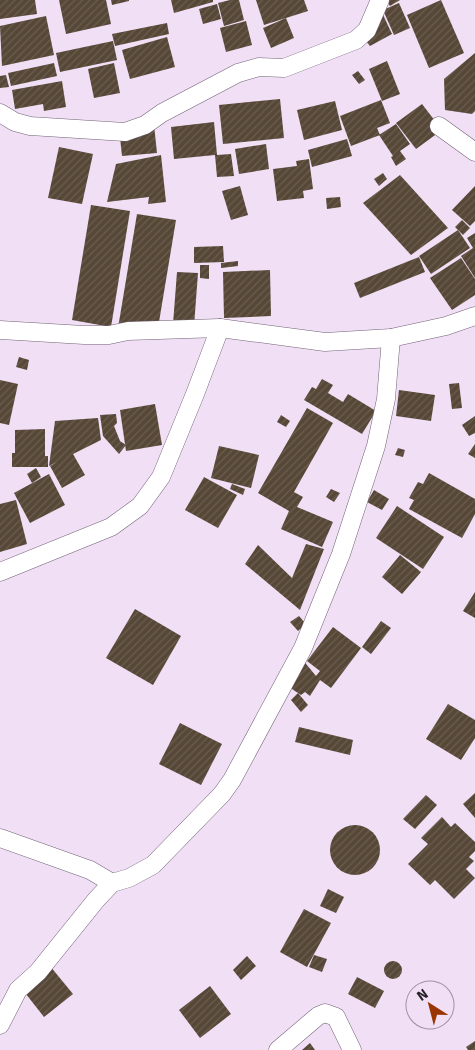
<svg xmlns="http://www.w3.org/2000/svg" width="475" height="1050" font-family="Signika,sans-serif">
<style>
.building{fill:url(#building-hatch)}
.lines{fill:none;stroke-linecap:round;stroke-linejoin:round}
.street-casing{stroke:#726376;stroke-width:19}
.street{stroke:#fff;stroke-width:18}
</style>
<defs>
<pattern id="building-hatch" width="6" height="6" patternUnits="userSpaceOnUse" patternTransform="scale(1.25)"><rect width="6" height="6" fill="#564736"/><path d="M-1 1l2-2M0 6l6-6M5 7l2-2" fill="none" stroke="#6b5e51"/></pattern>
</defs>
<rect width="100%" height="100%" fill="#f0dff5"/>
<g class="building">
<polygon points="0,0 35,0 37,14 0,19"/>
<polygon points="59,0 106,0 111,24 66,34"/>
<polygon points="111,0 129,0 129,1 112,5"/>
<polygon points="171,0 213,0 213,2 174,13"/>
<polygon points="230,0 239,0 244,20 224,26 218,3"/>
<polygon points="256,0 304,0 308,11 264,25"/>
<polygon points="386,0 400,0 390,6"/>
<polygon points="441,0 464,53 429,68 407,15"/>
<polygon points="377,2 392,34 370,46 357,30"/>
<polygon points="399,3 410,28 394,35 383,10"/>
<polygon points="217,4 221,19 203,24 199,9"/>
<polygon points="46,16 54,55 2,66 0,26"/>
<polygon points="286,18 294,38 271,48 263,28"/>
<polygon points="246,21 252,45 226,52 220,28"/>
<polygon points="167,23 169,34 115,46 112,34"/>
<polygon points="167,37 175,67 130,79 122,50"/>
<polygon points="113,41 117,60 60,72 56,53"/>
<polygon points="475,53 475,111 472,114 445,110 444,79"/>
<polygon points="387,61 400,94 382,101 369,69"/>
<polygon points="54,63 57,76 11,86 8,73"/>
<polygon points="114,63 120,93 94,98 88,69"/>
<polygon points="358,71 365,80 359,84 352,75"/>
<polygon points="6,75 9,87 0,88 0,76"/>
<polygon points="62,81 66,107 44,111 43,104 15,109 12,90"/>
<polygon points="280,99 284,138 223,144 219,105"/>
<polygon points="381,100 390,123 377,128 380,135 351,146 340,116"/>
<polygon points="335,101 342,130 304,140 297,110"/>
<polygon points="422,104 442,130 416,149 396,123"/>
<polygon points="214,122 217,155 231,154 234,176 217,177 215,155 174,159 171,127"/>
<polygon points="396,124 410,144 400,151 406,159 396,166 391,157 393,156 379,135"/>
<polygon points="154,125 157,153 122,156 119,128"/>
<polygon points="347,139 352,156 312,167 308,150"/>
<polygon points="266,144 269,169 239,174 235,149"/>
<polygon points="59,147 93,154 82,204 48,198"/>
<polygon points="161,155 166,202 148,204 149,197 107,202 116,164"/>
<polygon points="309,159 313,189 303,191 304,198 277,201 273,169 297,166 296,161"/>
<polygon points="383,173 387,179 379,186 374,179"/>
<polygon points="400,175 448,228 411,255 363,203"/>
<polygon points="240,186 248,215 231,220 222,191"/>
<polygon points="475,186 475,221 470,226 452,210"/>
<polygon points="340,197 341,207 327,209 326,198"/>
<polygon points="91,205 130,211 111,327 72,320"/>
<polygon points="137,214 176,220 157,334 118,328"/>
<polygon points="462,220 470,228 463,235 455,227"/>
<polygon points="458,230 470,248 431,274 419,256"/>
<polygon points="475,233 475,278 461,256 473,248 467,238"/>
<polygon points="223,246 224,262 194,263 194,247"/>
<polygon points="419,257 425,272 360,298 354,283"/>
<polygon points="461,258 475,279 475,295 452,310 430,278"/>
<polygon points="238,261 238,266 221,268 221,263"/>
<polygon points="200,265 209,265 209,279 200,278"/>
<polygon points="270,270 271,316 224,318 223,272"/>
<polygon points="177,272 198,273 194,326 173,324"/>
<polygon points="19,357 29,360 27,370 16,367"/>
<polygon points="322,379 333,385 328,393 343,402 348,394 376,411 362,434 304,400 312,387 316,389"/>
<polygon points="0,380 18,384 9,425 0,423"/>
<polygon points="459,383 462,408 452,409 449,384"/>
<polygon points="399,390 435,395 431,421 396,416"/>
<polygon points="155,404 162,445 126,451 120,410"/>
<polygon points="307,408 333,423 294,492 303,497 297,507 333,522 322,547 281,529 289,511 258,493"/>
<polygon points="116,414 117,423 114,426 120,441 126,445 119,454 103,436 100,415"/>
<polygon points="281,415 290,421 286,427 277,422"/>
<polygon points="475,416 475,433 469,436 462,425"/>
<polygon points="98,418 101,440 73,454 85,475 62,488 50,466 57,462 49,466 55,421"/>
<polygon points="45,429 45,456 48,456 48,467 12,467 12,453 15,453 15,430"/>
<polygon points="475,444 475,458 468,454"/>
<polygon points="219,446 259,455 251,488 211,478"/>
<polygon points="398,448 405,450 403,457 395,455"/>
<polygon points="36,468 41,477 32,483 27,474"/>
<polygon points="429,473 475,499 475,514 462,538 409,509 414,500 409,498 418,482 423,484"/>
<polygon points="49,474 65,505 30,523 14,493"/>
<polygon points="204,477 237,495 218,528 185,510"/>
<polygon points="232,484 245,489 243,495 230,489"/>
<polygon points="331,489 340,493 334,502 326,497"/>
<polygon points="374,490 389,499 382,510 367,502"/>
<polygon points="16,500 27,544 0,552 0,504"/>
<polygon points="397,506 444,537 423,569 376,538"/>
<polygon points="306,544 324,549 300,610 245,564 258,545 292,578"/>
<polygon points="400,555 421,572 402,594 382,577"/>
<polygon points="475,592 475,618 463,611"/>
<polygon points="135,609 181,636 153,685 106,658"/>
<polygon points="299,616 306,624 298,631 290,622"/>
<polygon points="381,621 391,628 371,654 362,647"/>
<polygon points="333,627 361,648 331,688 320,680 310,696 305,692 301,695 286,685 302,659 316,676 320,671 307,661"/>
<polygon points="298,693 308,705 301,712 291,700"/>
<polygon points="448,704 475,720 475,738 461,760 426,739"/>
<polygon points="180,723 222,744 201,785 159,764"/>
<polygon points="299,727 353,740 350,755 295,742"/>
<polygon points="475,793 475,818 463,804"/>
<polygon points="426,795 437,805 415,829 403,819"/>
<polygon points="442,817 451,827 455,823 475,842 475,851 469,857 474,861 466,869 475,878 454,899 435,880 430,885 408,864 428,844 421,838"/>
<circle cx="355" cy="850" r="25"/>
<polygon points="328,889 344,897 336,913 320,906"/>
<polygon points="304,909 331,923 307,967 280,952"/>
<polygon points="314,955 327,959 322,972 309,967"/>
<polygon points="247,956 256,966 241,980 233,970"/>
<circle cx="393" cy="970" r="9"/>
<polygon points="50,966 73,994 44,1017 22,989"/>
<polygon points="357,977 384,991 375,1008 348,994"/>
<polygon points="210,986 231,1014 200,1038 179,1010"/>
<polygon points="475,1041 475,1050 468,1050 466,1047"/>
<polygon points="310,1043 315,1050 302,1050"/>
</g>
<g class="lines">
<g class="street-casing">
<g id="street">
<polyline points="0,113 15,122 30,126 125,132 145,125 162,113 238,73 259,67 284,68 356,40 367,30 380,0"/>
<polyline points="439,126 475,152"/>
<polyline points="0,330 84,335 109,335 128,331 220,328 325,342 391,338 446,326 475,316"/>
<polyline points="0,572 111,527 140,506 161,477 195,394 220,328"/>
<polyline points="0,838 90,870 112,883"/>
<polyline points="0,1025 18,990 38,972 96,900 112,883 129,878 153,865 222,794 232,780 303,648 341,554 376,446 386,399 391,338"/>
<polyline points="278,1050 318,1016 325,1013 336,1017 352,1050"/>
</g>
</g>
<use href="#street" class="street"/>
</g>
<g transform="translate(430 1005) rotate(324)"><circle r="24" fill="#f0dff5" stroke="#9f92a3"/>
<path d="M0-4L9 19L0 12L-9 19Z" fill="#993502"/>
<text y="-8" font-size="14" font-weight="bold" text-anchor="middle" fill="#251f27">N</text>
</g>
</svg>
